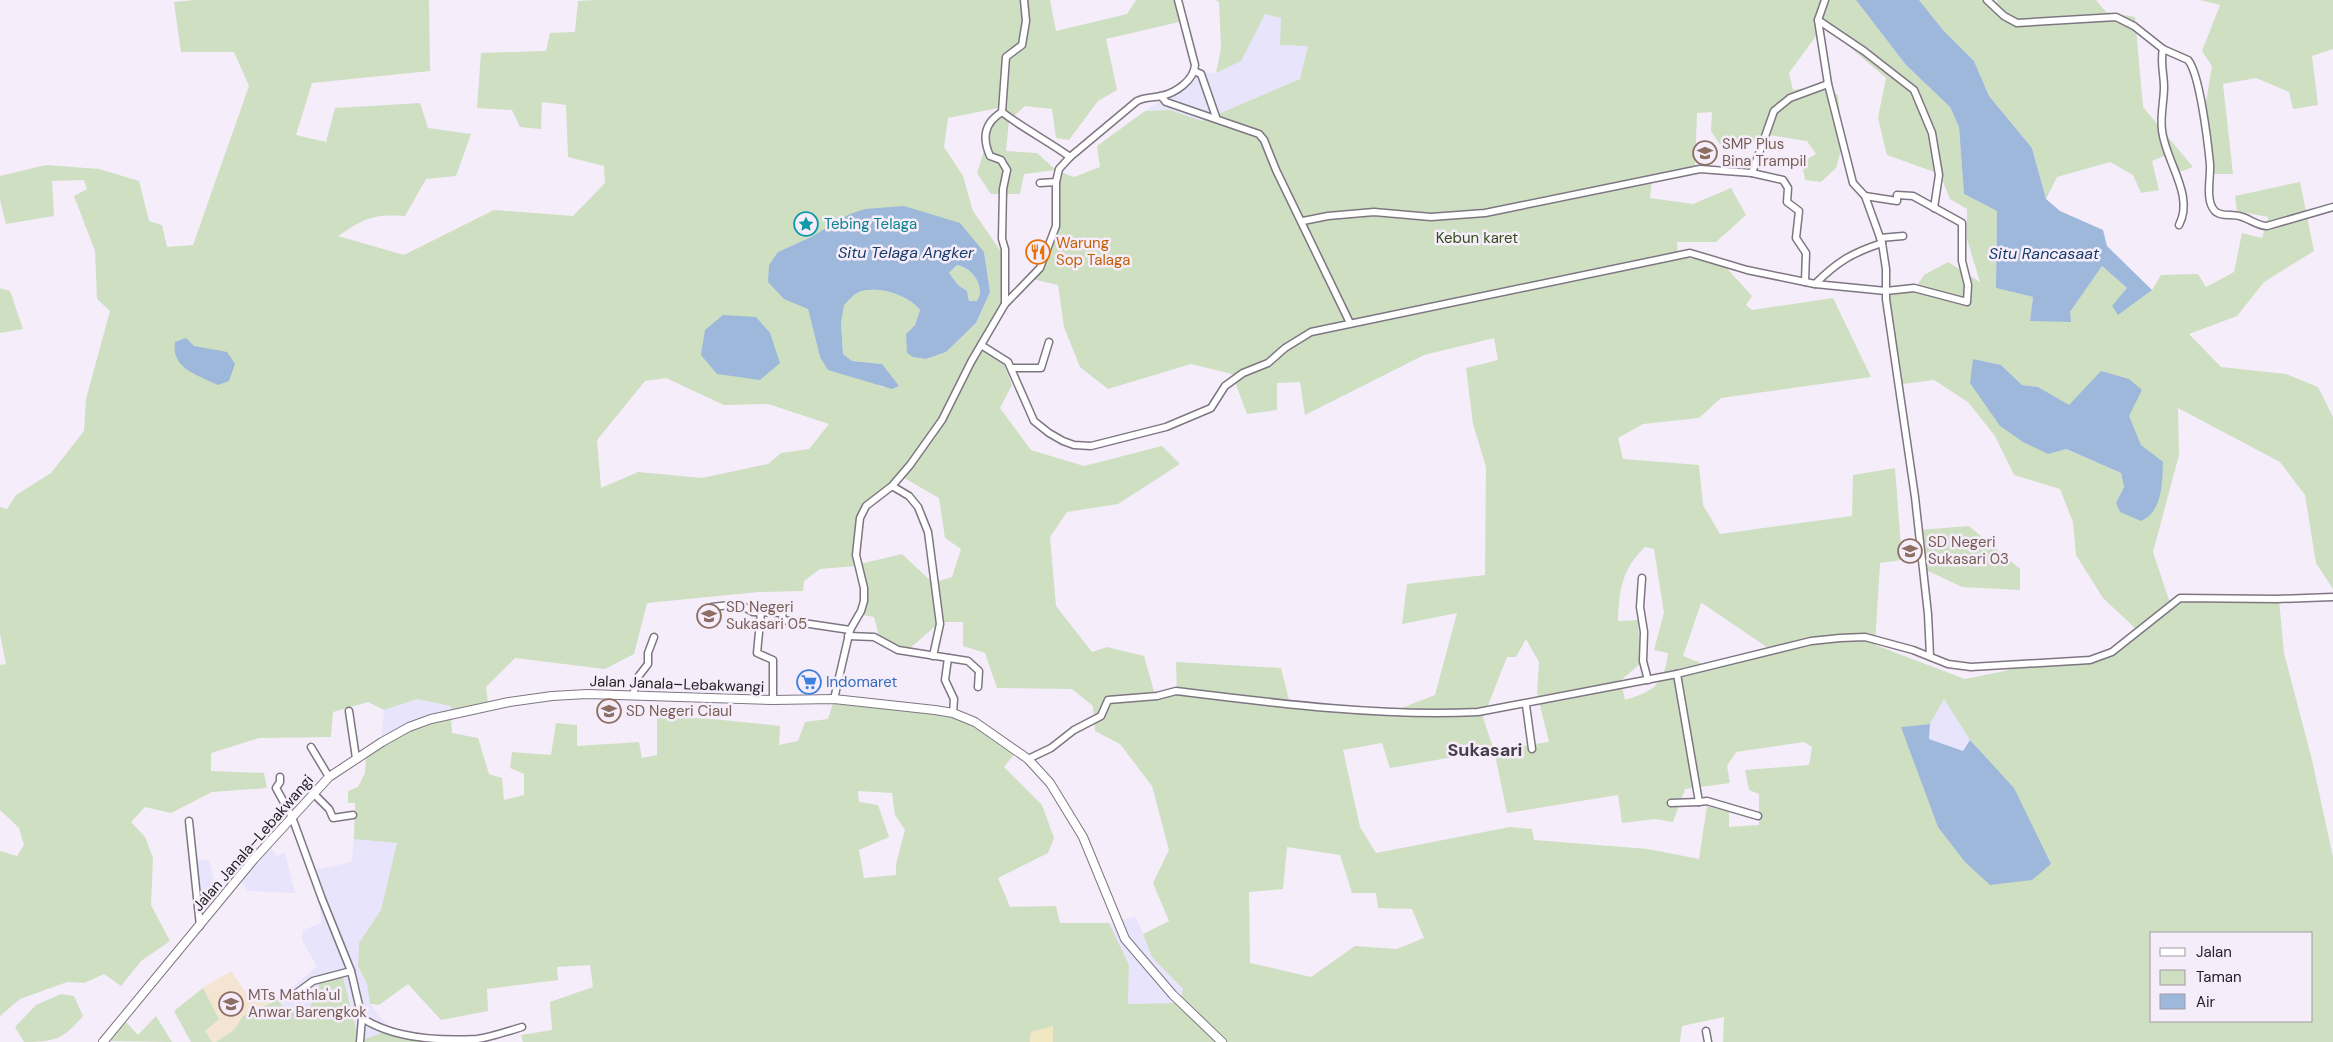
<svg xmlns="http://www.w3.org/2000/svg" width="2333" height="1042" font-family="'DM Sans',sans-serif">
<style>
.industrial{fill:#e7e4fb}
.education{fill:#f3e5d2}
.green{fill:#cedfc2;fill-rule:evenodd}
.sand{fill:#f1e8c2}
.water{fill:#9db8da;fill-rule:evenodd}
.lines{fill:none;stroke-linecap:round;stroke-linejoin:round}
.minor-casing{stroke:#7e7682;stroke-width:9}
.major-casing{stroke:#7e7682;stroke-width:10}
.minor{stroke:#fff;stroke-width:6}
.major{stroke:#fff;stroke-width:8}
.labels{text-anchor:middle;stroke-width:5;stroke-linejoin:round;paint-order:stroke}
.education-label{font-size:15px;fill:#785e54;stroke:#f6edfb;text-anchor:start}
.culture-label{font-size:15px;fill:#0d838f;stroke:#f6edfb;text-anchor:start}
.park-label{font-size:15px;fill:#324e17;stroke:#f6edfb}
.food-label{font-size:15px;fill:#c56008;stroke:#f6edfb;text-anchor:start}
.shop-label{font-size:15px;fill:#366cbe;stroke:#f6edfb;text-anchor:start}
.street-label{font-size:15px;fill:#242125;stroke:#f6edfb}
.water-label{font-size:16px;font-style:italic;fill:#173b67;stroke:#f6edfb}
.quarter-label{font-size:18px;font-weight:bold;fill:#463f4a;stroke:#f6edfb}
</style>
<rect width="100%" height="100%" fill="#f6edfb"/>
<g class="industrial">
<polygon points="1264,14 1281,17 1308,46 1300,79 1202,121 1170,110 1145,111 1181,87 1195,71 1216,73 1240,61"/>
<polygon points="417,699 451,706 451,717 381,745 384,710"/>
<polygon points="1944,699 1970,740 1963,751 1929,739 1930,724"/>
<polygon points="354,839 397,843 381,910 359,943 358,966 367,984 370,1004 391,1030 359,1042 320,982 309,1010 282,1010 281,998 317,966 302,940 303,930 321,923 319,894 313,870 352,862"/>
<polygon points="270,844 276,856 285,853 295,893 248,891 240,880"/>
<polygon points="209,859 219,905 201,922 192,862"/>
<polygon points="1136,917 1152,957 1183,989 1179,1003 1128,1004 1129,965 1109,923"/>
</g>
<polygon class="education" points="231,971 251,1000 264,994 269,1003 243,1016 234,1030 216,1042 212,1042 204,1031 219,1019 203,988"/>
<g class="green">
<path d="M 195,0 L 429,0 L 430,71 L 312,83 L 296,135 L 326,142 L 335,108 L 420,103 L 428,128 L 471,134 L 456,176 L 426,179 L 405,216 C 373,214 365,218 338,236 L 404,255 L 494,210 L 573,216 L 605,183 L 604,166 L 568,157 L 566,105 L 542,102 L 541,129 L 520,127 L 512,110 L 477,108 L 481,53 L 546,51 L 550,33 L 575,32 L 578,1 L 595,0 L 1050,0 L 1056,31 L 1127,14 L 1136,0 L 1177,0 L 1179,22 L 1106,39 L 1117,90 L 1098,101 L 1069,140 L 1056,138 L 1052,109 L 1025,106 L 1009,120 L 1006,151 L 1037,153 L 1056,170 L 1074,177 L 1100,167 L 1097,146 L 1145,111 L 1170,110 L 1202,121 L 1300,79 L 1308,46 L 1280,45 L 1281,18 L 1265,14 L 1241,61 L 1216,73 L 1221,48 L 1219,2 L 1215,0 L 1856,0 L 1906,65 L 1950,107 L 1959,127 L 1964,194 L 1997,211 L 1996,288 L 2033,297 L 2030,321 L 2070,312 L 2102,266 L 2127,288 L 2152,290 L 2161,275 L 2198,274 L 2206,287 L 2234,272 L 2242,233 L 2262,238 L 2268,217 L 2237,211 L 2235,196 L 2300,182 L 2314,251 L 2264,282 L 2237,316 L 2189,334 L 2221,367 L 2286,374 L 2318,387 L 2333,417 L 2333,589 L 2316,563 L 2305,495 L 2280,462 L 2178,408 L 2179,455 L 2153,552 L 2169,600 L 2279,600 L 2284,653 L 2312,760 L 2333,857 L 2333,1042 L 1723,1042 L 1724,1017 L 1682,1026 L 1680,1042 L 1053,1042 L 1053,1027 L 1031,1032 L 1030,1042 L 523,1042 L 521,1035 L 552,1030 L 550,1002 L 593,987 L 590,965 L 557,967 L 558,980 L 487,989 L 488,1011 L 441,1020 L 408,984 L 379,1005 L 370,1004 L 367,984 L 358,966 L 359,943 L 381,910 L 397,843 L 354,839 L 355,803 L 348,803 L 348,791 L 358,787 L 365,773 L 366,755 L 424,721 L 451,717 L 451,706 L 417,699 L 384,710 L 368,702 L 333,712 L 331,737 L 259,738 L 211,753 L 211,771 L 264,773 L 267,788 L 212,792 L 171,813 L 145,807 L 131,822 L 145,837 L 153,858 L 151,905 L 170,941 L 141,961 L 121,986 L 104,974 L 84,983 L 67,982 L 20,999 L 0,1016 L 0,851 L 17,856 L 24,845 L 19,828 L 0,810 L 0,665 L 6,664 L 0,634 L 0,507 L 7,509 L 16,495 L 51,473 L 84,431 L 86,399 L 110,311 L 97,299 L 95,251 L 74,196 L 87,189 L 84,180 L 52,181 L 54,216 L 6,224 L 0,200 L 0,176 L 46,165 L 99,169 L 139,181 L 149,221 L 162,225 L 167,247 L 193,245 L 249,86 L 234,52 L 181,52 L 174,2 ZM 1824,25 L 1886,78 L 1878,118 L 1887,155 L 1940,174 L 1950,199 L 1967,209 L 1967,239 L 1980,282 L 1948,262 L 1924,275 L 1912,293 L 1886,291 L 1895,385 L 1934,380 L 1968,402 L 1995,436 L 2014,475 L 2060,489 L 2073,522 L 2076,555 L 2103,598 L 2136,629 L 2099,657 L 2017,667 L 2005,671 L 1965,679 L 1875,645 L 1880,563 L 1902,560 L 1895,468 L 1853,475 L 1852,516 L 1720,534 L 1703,505 L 1699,465 L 1623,459 L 1618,438 L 1643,424 L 1699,418 L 1721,398 L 1871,377 L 1833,298 L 1752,310 L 1746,305 L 1752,296 L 1721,262 L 1678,257 L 1677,242 L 1716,242 L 1746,215 L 1731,188 L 1693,204 L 1650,198 L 1652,181 L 1695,167 L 1697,113 L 1712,112 L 1711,131 L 1725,152 L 1769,135 L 1807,141 L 1816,154 L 1802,162 L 1805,180 L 1821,182 L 1836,168 L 1843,143 L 1838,95 L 1821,86 L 1793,90 L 1789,73 ZM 998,108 L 977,173 L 991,194 L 1020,194 L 1024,174 L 1056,170 L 1056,226 L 1032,279 L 1058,285 L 1064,327 L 1080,367 L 1108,389 L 1191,364 L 1232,374 L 1247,414 L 1277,410 L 1277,383 L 1300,382 L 1305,415 L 1424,355 L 1494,338 L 1498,360 L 1466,368 L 1473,424 L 1486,467 L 1485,575 L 1407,584 L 1402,624 L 1457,613 L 1435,695 L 1386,714 L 1290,704 L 1281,668 L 1176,662 L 1177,692 L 1155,695 L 1144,656 L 1107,647 L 1092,652 L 1056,606 L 1050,537 L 1067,512 L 1118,504 L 1180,464 L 1162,446 L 1084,466 L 1031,450 L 1000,408 L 1012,385 L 1003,362 L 979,349 L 1003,303 L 1002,253 L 973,211 L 963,176 L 944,147 L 948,118 ZM 811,237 L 984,252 L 990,292 L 976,323 L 946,352 L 926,359 L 906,334 L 915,325 L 920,310 C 909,295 877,285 859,292 C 854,294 848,301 843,305 L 841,323 L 843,354 L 852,361 L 882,364 L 884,388 L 869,380 L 844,374 L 820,357 L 808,309 L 778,252 ZM 1973,359 L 2001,365 L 2022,385 L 2038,387 L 2069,406 L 2101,372 L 2142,390 L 2128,416 L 2141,445 L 2120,512 L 2116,503 L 2124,487 L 2121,473 L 2065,449 ZM 666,378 L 724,405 L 768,404 L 829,424 L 809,449 L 781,453 L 768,464 L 702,478 L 638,472 L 601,488 L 597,440 L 645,381 ZM 899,475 L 939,498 L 945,538 L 961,549 L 952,577 L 933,583 L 902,554 L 856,565 L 852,549 L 863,510 ZM 1645,547 L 1654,549 L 1664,613 L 1654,650 L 1668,653 C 1664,685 1654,691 1625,700 L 1621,680 L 1640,664 L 1638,620 L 1618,621 C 1619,590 1622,569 1645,547 ZM 856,566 L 862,599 L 858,614 L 874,617 L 882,647 L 909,649 L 940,622 L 963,622 L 963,646 L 985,653 L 997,688 L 1072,689 L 1093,706 L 1095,731 L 1120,744 L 1152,786 L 1169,850 L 1153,883 L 1169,921 L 1143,934 L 1152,957 L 1183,989 L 1179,1003 L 1128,1004 L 1129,965 L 1109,923 L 1060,923 L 1056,906 L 1010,907 L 998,878 L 1048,853 L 1054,838 L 1042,805 L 1004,767 L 1016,752 L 988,731 L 954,715 L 834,700 L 828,719 L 805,722 L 798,741 L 779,745 L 780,726 L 713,719 L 657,716 L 657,755 L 642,758 L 639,742 L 577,746 L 577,725 L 556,723 L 551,755 L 512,752 L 510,768 L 524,774 L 524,795 L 504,800 L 502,778 L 489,774 L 478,738 L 452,733 L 451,717 L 489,710 L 486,687 L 515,658 L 605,669 L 634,654 L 647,603 L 759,592 L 803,591 L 804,581 L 820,569 ZM 1701,603 L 1702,603 L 1768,648 L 1711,667 L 1683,656 ZM 1526,639 L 1539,662 L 1537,693 L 1549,742 L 1494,750 L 1483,718 L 1507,657 L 1516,657 ZM 1944,699 L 1970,740 L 2014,790 L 1902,727 L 1930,724 ZM 1804,742 L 1812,747 L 1809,765 L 1745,770 L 1749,790 L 1759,794 L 1759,825 L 1729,827 L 1729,812 L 1707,806 L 1699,859 L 1648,849 L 1534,840 L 1532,829 L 1510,827 L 1376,853 L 1360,827 L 1343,750 L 1382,743 L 1390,768 L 1494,750 L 1507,813 L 1618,795 L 1622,823 L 1655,819 L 1673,822 L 1685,789 L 1730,783 L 1727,766 L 1736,752 ZM 858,791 L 892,793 L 895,815 L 905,830 L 896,864 L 896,875 L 864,878 L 859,850 L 889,837 L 878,805 L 859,802 ZM 1287,847 L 1340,855 L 1352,893 L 1376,893 L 1378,908 L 1412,909 L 1424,938 L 1397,949 L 1355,946 L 1311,977 L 1250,963 L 1249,892 L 1283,889 ZM 2152,933 L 2312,933 L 2312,1021 L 2152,1021 Z"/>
<polygon points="1919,0 1991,0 1997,3 1997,0 2096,0 2106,12 2135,17 2143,107 2193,167 2177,173 2164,156 2152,161 2159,190 2141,193 2133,175 2110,162 2057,177 2046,199 2032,148 1989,96 1974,61 1943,30"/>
<polygon points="2200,0 2333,0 2333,49 2312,56 2318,105 2293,109 2289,92 2256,78 2223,84 2233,174 2211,174 2203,120 2212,66 2202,51 2220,5"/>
<path d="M 957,265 C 972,268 986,286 977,301 L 969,301 L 967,291 L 958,285 L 949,273 Z"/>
<polygon points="0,288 10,291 23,329 0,333"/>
<polygon points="1969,526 2020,569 2020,590 1962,587 1924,569 1918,530"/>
<polygon points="342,974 359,1041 391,1030 423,1042 216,1042 234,1030 243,1016 281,998 282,1010 309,1010 320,982"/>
<polygon points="203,988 219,1019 205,1031 212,1042 191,1042 174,1011"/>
<path d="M 61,994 L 74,996 L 83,1016 C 63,1039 56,1042 24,1042 L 15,1027 L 36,1005 Z"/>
<polygon points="156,1016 172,1042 106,1041 125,1021 138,1035"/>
</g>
<polygon class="sand" points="1053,1026 1053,1042 1030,1042 1031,1032"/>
<g class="water">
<polygon points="1856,0 1919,0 1943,30 1974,61 1989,96 2032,148 2046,199 2060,211 2103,230 2107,246 2152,290 2118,315 2112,306 2127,288 2102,266 2070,312 2071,322 2030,321 2033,297 1996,288 1997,211 1964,194 1959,127 1950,107 1906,65"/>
<path d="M 904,206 L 960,223 L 984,252 L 990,292 L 976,323 L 946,352 L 926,359 L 913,357 L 907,353 L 906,334 L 915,325 L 920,310 C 909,295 877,285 859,292 C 854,294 848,301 844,305 L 841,323 L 843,354 L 852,361 L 882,364 L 899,386 L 892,389 L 828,370 L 820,357 L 808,309 L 784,299 L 768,282 L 769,265 L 778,252 L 811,237 L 850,214 L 865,209 ZM 957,265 C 972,268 986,286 977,301 L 969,301 L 967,291 L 958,285 L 949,273 Z"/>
<polygon points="723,315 756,317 770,333 780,363 760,380 717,374 701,355 705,330"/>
<path d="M 186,338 L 194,346 L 227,352 L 235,364 L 229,381 L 218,385 C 198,375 171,369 175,342 Z"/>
<path d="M 1973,359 L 2001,365 L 2022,385 L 2038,387 L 2069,405 L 2101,371 L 2129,379 L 2142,390 L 2129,416 L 2141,445 L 2163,462 C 2162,483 2163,511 2141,521 L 2120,512 L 2116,503 L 2124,487 L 2121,473 L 2066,449 L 2048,454 L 2023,442 L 2000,426 L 1970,383 Z"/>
<polygon points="1930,724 1929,739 1963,751 1970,740 2014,788 2051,864 2032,880 1990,885 1965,862 1938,827 1901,727"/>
</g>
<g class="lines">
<g class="minor-casing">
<g id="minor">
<polyline points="1825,0 1818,20 1828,84 1853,183 1865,196 1882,243 1886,269 1886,299 1915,497 1928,614 1930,656"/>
<path d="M 1987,0 L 2004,16 L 2017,23 L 2116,17 L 2134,26 L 2163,49 L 2188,60 C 2200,74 2208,144 2210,164 C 2211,177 2205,199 2214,210 C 2219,217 2231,214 2239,216 C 2249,218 2257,226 2267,226 L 2333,207"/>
<polyline points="1818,20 1864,51 1914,90 1932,133 1939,175 1934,208"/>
<path d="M 2163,49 C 2160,62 2164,74 2164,87 C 2164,101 2160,116 2162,130 C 2165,161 2195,195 2179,225"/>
<polyline points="1194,71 1201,74 1216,117"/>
<polyline points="1161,96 1166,102 1259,134 1264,140 1276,170 1350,323"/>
<path d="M 1002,112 C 1024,129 1048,141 1070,157"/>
<polyline points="1752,173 1774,111 1790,98 1828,84"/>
<polyline points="1040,183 1056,182"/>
<polyline points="1303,221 1328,216 1374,212 1431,217 1485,213 1700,169 1752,173 1783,180 1788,188 1787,202 1799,211 1796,238 1806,253 1805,282"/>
<polyline points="1880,238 1903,236"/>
<path d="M 1815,284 C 1838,261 1852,253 1882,243"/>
<path d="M 1005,304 L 1005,249 L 1002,239 L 1003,189 L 1007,170 L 1001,160 L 990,156 C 982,138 984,123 1002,112 L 1006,57 L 1022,45 L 1026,21 L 1024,0"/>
<polyline points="981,345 1008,362 1034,421 1049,433 1063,441 1074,445 1091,446 1166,427 1211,408 1225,386 1243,373 1268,363 1285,348 1311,332 1690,253 1747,270 1815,284 1886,291 1914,288 1967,302 1968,285 1962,261 1962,223 1913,196 1897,195 1897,201 1865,196"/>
<polyline points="1012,368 1041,368 1049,342"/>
<polyline points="892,486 909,496 918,507 928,532 940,624 933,656"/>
<polyline points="1642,578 1640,607 1644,632 1643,661 1648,680"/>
<polyline points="712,607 739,604 753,612 782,613 783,620 850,630"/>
<polyline points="761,612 757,653 773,660 773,700"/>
<polyline points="848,636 874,637 898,650 968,661 979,671 978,687"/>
<polyline points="948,658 945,680 954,699 953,713"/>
<polyline points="1677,674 1699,802 1707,801 1758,816"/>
<polyline points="633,695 638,677 648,664 648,653 654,637"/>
<path d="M 834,699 L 850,630 L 861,611 L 864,601 L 864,588 L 856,555 L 860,518 L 866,506 L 892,486 L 910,465 L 942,420 L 971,362 L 1005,304 L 1040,268 L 1056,226 L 1056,182 L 1059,169 L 1070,157 L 1137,101 C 1145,97 1152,98 1161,96 C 1176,93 1194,80 1195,65 L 1178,0"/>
<polyline points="1526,705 1532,749"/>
<polyline points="349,711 356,758"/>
<polyline points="311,747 329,777"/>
<path d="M 1028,759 L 1051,748 L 1074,730 L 1101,716 L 1108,700 L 1157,696 L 1176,691 C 1273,703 1381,717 1478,712 L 1677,674 L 1811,641 L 1840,638 L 1865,637 L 1913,650 L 1948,664 L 1971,667 L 2090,660 L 2112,652 L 2180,598 L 2277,599 L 2333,597"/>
<polyline points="280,777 280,782 276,788 292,817 322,899 351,971 362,1018 360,1042"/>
<polyline points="313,793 329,809 333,818 353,815"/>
<polyline points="1671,803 1699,802"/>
<polyline points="189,821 200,926"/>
<polyline points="294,995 313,981 351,971"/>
<path d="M 362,1018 C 394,1039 440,1041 477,1039 C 492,1037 508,1031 522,1027"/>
<polyline points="1706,1031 1708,1042"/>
</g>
</g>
<g class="major-casing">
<polyline id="major" points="103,1042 254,859 329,777 382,742 409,727 431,719 509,702 552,696 587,694 773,700 834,699 935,710 953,713 975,722 1028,759 1050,783 1083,837 1125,939 1173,995 1222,1042"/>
</g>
<use href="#minor" class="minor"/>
<use href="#major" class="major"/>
</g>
<defs>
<g id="school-ring" transform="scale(1.25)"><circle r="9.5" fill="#f6edfb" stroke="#8d6e63" stroke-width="1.5"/><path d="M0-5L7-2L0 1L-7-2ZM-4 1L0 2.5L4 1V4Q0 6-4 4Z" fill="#8d6e63"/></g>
<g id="sight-ring" transform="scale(1.25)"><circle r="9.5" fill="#f6edfb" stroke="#0f9aa8" stroke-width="1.5"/><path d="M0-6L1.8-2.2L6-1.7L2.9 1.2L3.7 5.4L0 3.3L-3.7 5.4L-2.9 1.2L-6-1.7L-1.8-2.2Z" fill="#0f9aa8"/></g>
<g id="restaurant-ring" transform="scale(1.25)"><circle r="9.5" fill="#f6edfb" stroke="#e8710a" stroke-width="1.5"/><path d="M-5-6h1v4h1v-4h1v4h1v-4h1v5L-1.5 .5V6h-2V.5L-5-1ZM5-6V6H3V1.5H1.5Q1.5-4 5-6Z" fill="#e8710a"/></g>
<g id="supermarket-ring" transform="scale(1.25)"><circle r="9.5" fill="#f6edfb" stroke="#3f7fe0" stroke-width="1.5"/><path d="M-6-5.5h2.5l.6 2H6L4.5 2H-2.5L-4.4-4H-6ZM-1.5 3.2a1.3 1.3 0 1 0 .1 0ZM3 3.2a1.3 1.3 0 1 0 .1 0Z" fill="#3f7fe0"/></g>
</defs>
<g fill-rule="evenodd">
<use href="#school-ring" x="1705" y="153"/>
<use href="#sight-ring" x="806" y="224"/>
<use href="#restaurant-ring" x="1038" y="252"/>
<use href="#school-ring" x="1910" y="551"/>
<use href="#school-ring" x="709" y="616"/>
<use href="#supermarket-ring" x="809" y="682"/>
<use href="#school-ring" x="609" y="711"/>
<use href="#school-ring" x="231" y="1004"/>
</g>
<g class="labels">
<g class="education-label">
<text x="1722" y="149">SMP Plus<tspan x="1722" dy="17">Bina Trampil</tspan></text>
<text x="1928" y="547">SD Negeri<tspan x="1928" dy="17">Sukasari 03</tspan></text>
<text x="726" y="612">SD Negeri<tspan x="726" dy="17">Sukasari 05</tspan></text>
<text x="626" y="716">SD Negeri Ciaul</text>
<text x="248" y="1000">MTs Mathla'ul<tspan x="248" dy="17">Anwar Barengkok</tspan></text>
</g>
<g class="culture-label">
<text x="824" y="229">Tebing Telaga</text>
</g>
<g class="park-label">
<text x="1477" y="243">Kebun karet</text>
</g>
<g class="food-label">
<text x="1056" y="248">Warung<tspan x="1056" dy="17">Sop Talaga</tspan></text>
</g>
<g class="shop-label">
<text x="826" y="687">Indomaret</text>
</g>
<g class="street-label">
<text transform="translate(677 684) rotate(2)" y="5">Jalan Janala–Lebakwangi</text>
<text transform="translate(253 843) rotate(-49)" y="5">Jalan Janala–Lebakwangi</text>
</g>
<g class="water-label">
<text x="906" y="258">Situ Telaga Angker</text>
<text x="2044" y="259">Situ Rancasaat</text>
</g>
<g class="quarter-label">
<text x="1485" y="756">Sukasari</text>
</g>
</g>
<rect x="2150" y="932" width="162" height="90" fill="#f6edfb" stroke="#a29ba5"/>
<rect x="2160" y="948" width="25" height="8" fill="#ffffff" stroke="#a29ba5"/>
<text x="2196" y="957" font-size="15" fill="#242125">Jalan</text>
<rect x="2160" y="970" width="25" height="15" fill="#cedfc2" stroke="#a29ba5"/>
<text x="2196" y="982" font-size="15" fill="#242125">Taman</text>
<rect x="2160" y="994" width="25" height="15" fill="#9db8da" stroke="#a29ba5"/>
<text x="2196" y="1007" font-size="15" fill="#242125">Air</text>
</svg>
